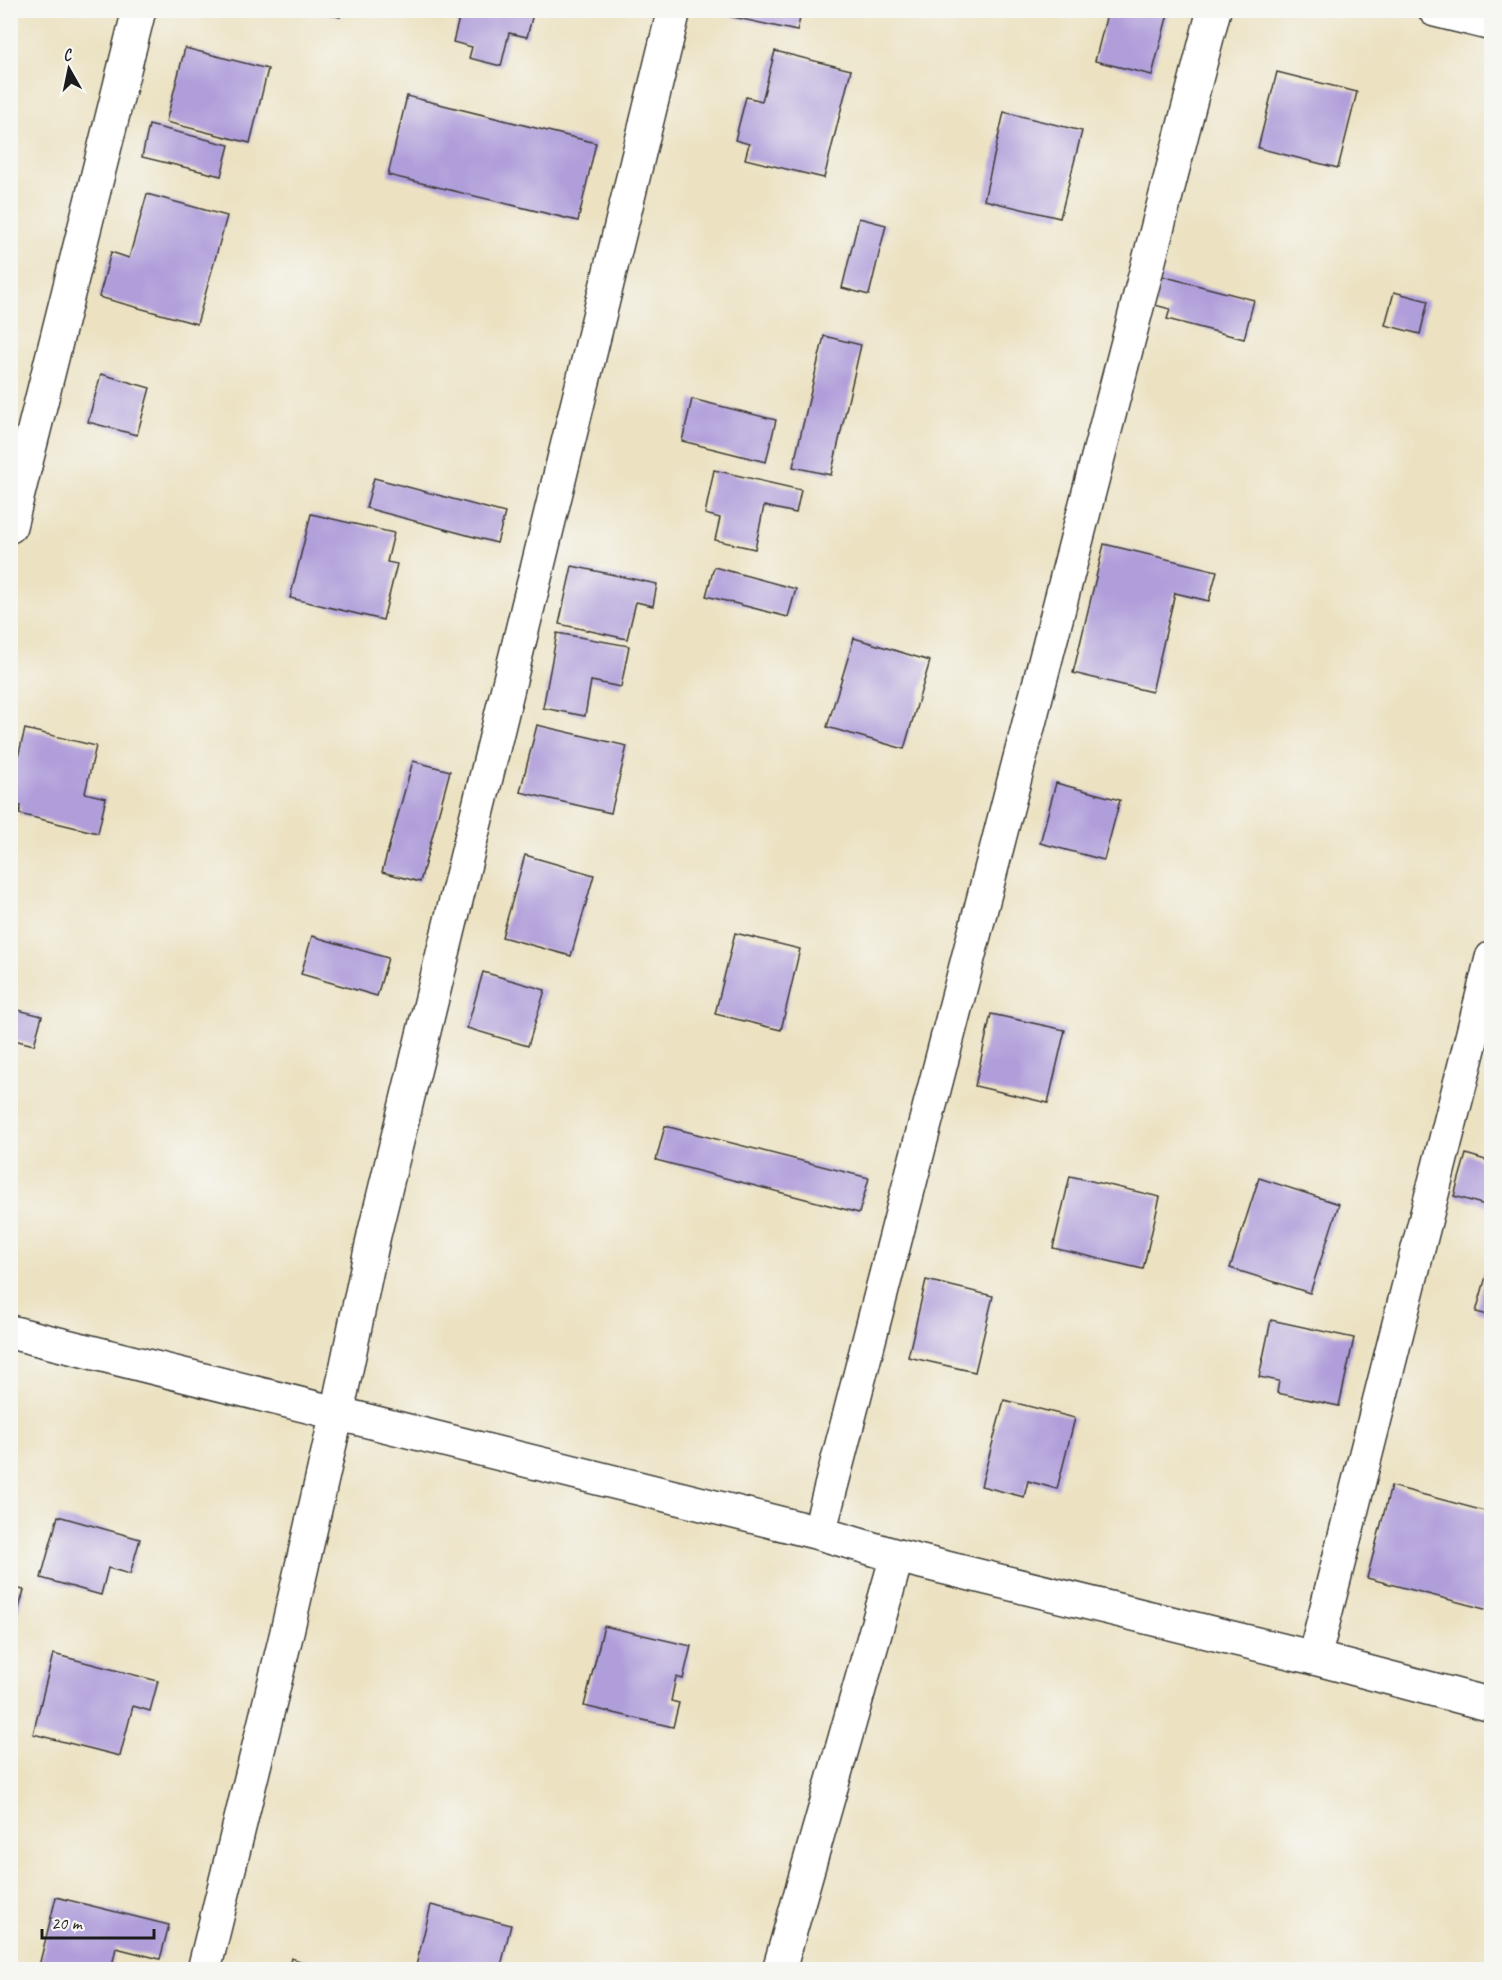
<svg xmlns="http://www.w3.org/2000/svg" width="1502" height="1980" font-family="Caveat,sans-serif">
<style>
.building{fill:#b09eda}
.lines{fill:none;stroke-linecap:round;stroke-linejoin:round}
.street-casing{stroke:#3b3a35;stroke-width:36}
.street{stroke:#fff;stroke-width:33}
</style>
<rect width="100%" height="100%" fill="#f6f6f2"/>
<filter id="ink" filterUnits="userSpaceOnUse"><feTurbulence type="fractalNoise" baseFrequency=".0167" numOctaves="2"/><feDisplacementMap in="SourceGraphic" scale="12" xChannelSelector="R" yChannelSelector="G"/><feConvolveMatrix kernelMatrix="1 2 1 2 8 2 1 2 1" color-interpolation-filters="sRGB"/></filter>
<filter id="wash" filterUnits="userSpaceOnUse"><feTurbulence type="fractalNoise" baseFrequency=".008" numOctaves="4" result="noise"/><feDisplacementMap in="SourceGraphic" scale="24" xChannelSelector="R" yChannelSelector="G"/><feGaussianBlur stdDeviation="1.35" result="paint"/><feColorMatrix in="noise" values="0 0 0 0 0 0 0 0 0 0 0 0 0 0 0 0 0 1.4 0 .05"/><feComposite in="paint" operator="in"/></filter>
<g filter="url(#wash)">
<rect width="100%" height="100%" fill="#ece2c2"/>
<g id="blocks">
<g class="building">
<polygon points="316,10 342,10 340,17"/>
<polygon points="461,10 534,10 527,37 509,33 501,66 469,58 472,47 453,42"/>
<polygon points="720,10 802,10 797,31 719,14"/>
<polygon points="1108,10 1169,10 1152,75 1095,61"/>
<polygon points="185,48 268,69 250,143 166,122"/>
<polygon points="775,51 851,70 824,178 745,159 749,144 735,140 746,97 762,101"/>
<polygon points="1277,72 1357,92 1338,168 1258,148"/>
<polygon points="407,96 596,143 578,221 388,175"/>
<polygon points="1004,112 1082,131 1060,218 984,200"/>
<polygon points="149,125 229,145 221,176 142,157"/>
<polygon points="147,194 227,216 197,324 99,297 111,252 129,258"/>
<polygon points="859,218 886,225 869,295 842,288"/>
<polygon points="1158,275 1254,300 1244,339 1167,319 1170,309 1151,304"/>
<polygon points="1394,292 1428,301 1420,334 1385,325"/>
<polygon points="824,336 861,345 831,475 793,467"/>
<polygon points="101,374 150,388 137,435 88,422"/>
<polygon points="692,399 776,420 766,462 682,441"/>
<polygon points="714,470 801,490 796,513 764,506 755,549 715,540 720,518 705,514"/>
<polygon points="374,478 505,513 497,543 366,508"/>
<polygon points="311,514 394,533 387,562 397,564 383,620 290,598"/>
<polygon points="1104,544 1217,571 1209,601 1175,593 1152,692 1073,673"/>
<polygon points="572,566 657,584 653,606 636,602 627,639 559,624"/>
<polygon points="714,567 796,589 788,617 706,596"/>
<polygon points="557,633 629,646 621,687 591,681 585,716 543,708"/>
<polygon points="854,638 930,661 904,749 827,727"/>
<polygon points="537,725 627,746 611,813 520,792"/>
<polygon points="25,729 96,746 85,793 106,798 98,833 19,814 21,806 10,803 10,789"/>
<polygon points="413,761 450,771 420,882 382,872"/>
<polygon points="1056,783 1120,800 1104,860 1040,843"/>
<polygon points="525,855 594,875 571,956 502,937"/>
<polygon points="735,933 800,949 781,1030 715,1014"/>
<polygon points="312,936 388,958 377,996 301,974"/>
<polygon points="483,972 545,990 528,1046 467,1028"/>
<polygon points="10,1008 42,1016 34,1045 10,1039"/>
<polygon points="991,1014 1065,1030 1048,1103 975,1086"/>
<polygon points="665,1126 869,1178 859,1213 656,1160"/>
<polygon points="1466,1154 1492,1162 1492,1207 1454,1196"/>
<polygon points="1070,1176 1160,1197 1143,1269 1053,1248"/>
<polygon points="1259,1178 1339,1204 1310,1293 1230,1268"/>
<polygon points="1491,1259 1492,1259 1492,1316 1476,1312"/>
<polygon points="926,1280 993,1296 975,1372 908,1357"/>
<polygon points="1271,1320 1354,1338 1339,1406 1277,1393 1279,1381 1259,1377"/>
<polygon points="1004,1400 1075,1418 1057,1489 1028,1481 1024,1497 981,1486"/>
<polygon points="1391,1486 1492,1513 1492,1611 1367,1578"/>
<polygon points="58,1516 140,1539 130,1574 108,1568 101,1595 41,1578"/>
<polygon points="10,1587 24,1590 17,1616 10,1614"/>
<polygon points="604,1626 691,1646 683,1679 676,1677 671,1701 679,1703 673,1727 584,1706"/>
<polygon points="53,1654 158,1681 150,1711 133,1706 120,1756 33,1734"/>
<polygon points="56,1897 169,1925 160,1959 116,1948 111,1970 38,1970"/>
<polygon points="431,1905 511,1925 500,1970 415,1970"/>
<polygon points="291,1958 325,1969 325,1970 288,1970"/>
</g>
</g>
</g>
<g filter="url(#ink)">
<use href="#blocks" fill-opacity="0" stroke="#3b3a35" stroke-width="1.5"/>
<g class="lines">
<g class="street-casing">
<g id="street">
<polyline points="1435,10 1492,24"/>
<polyline points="10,526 139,10"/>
<polyline points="10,1332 819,1533 897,1556 1314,1658 1492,1705"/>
<polyline points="819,1533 1214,10"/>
<polyline points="1314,1658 1492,958"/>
<polyline points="204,1970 286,1636 337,1413 374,1235 674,10"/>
<polyline points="779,1970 897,1556"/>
</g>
</g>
<use href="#street" class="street"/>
</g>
</g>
<rect width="1502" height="1980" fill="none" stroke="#f6f6f2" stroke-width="36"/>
<g transform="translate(69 69) rotate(351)" stroke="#f6f6f2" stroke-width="4.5" paint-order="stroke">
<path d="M0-4.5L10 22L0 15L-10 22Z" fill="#1c1c1c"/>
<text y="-9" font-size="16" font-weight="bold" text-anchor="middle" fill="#1c1c1c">С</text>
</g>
<path d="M42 1929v9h112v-9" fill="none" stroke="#1c1c1c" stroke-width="3"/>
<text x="51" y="1929" font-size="18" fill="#1c1c1c" stroke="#f6f6f2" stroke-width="4.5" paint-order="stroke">20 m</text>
</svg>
